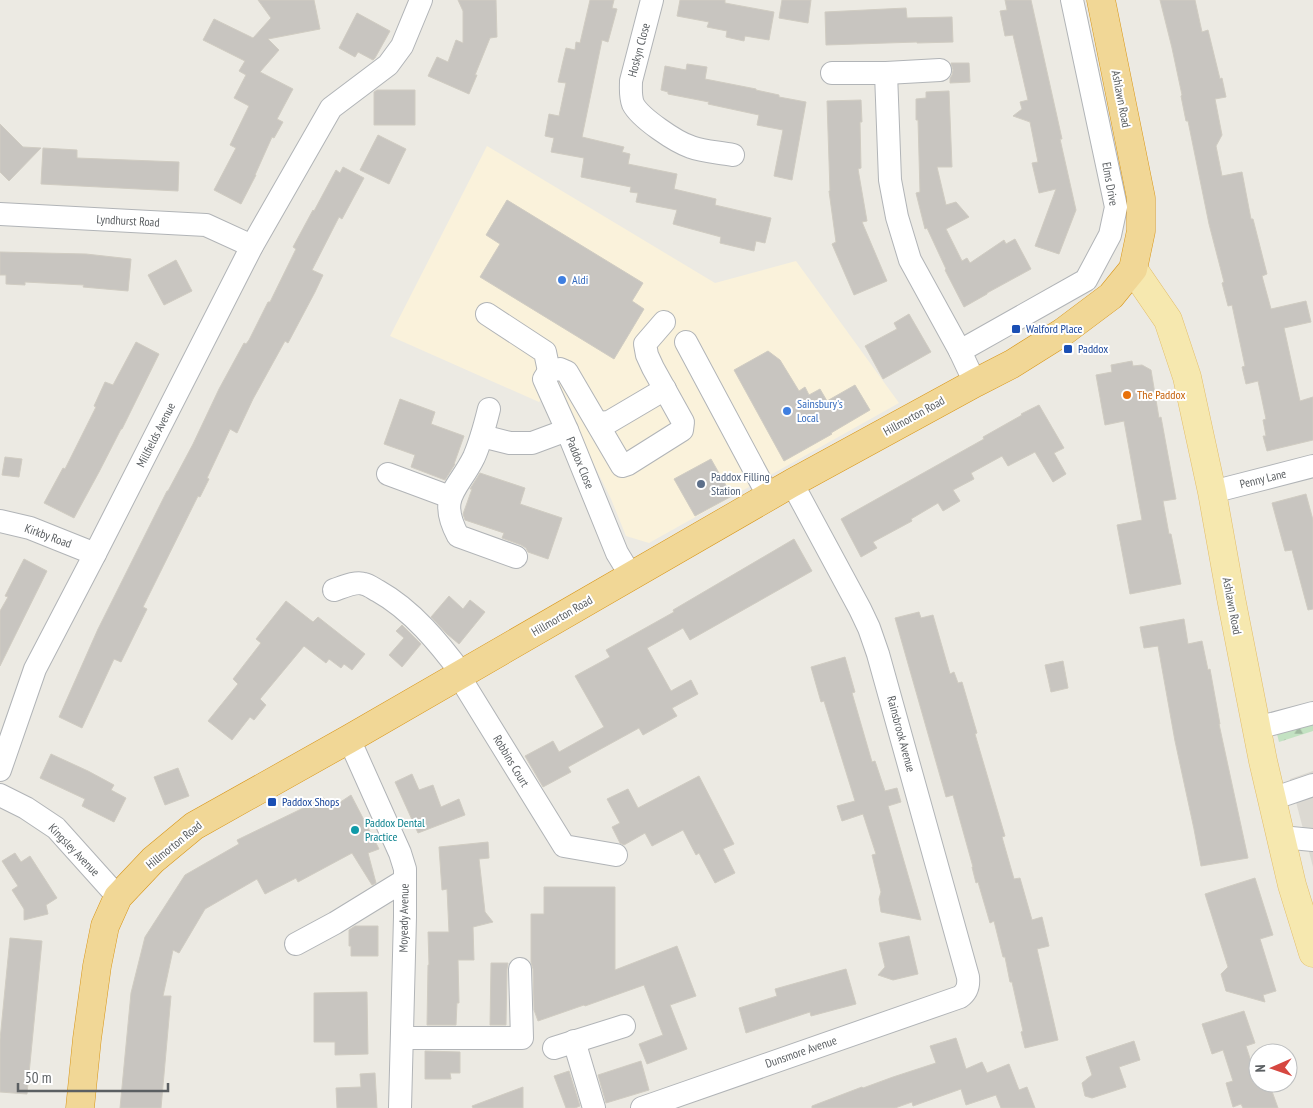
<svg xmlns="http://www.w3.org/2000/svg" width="1313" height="1108" font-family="'PT Sans Narrow',sans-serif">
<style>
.commercial{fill:#faf2db}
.education{fill:#dcd9d2}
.forest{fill:url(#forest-firs)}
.building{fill:#c8c5c0;stroke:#d0ccc2}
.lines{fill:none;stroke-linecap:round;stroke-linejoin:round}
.minor-casing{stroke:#b1b4b7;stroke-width:24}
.major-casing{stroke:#e2bc67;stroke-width:29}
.highway-casing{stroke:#d89618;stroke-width:29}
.minor{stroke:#fff;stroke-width:22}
.major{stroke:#f6e8af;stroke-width:28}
.highway{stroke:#f1d796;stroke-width:28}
.shop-dot{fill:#3f7fe0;stroke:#fff;stroke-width:2}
.transit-dot{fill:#1a4fb4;stroke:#fff;stroke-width:2}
.food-dot{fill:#e8710a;stroke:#fff;stroke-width:2}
.service-dot{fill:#5c6f8a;stroke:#fff;stroke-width:2}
.culture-dot{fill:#0f9aa8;stroke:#fff;stroke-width:2}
.labels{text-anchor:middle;stroke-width:4;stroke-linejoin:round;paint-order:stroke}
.street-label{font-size:12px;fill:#5b5f62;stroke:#fff}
.shop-label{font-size:12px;fill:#366cbe;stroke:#fff;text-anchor:start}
.transit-label{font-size:12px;fill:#164399;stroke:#fff;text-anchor:start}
.food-label{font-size:12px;fill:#c56008;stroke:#fff;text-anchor:start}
.service-label{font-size:12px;fill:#4e5e75;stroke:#fff;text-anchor:start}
.culture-label{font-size:12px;fill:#0d838f;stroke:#fff;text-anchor:start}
</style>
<defs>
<pattern id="forest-firs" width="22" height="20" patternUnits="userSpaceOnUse" patternTransform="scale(1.25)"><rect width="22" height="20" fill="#c3e2c2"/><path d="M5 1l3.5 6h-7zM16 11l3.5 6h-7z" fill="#a1baa1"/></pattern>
</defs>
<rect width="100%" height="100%" fill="#eceae3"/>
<polygon class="commercial" points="487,146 715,283 796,261 899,403 649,543 626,536 611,499 555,386 539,402 390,336"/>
<polygon class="education" points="1313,771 1313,867 1290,779"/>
<polygon class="forest" points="1313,707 1313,731 1279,742 1273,718"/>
<g class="building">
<polygon points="258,0 314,0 320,29 268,39 279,50 260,72 293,89 277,119 283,122 274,138 272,137 255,175 256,175 241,204 214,190 236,148 230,145 249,106 234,98 246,75 239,71 245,61 203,40 214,19 253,38 271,18"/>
<polygon points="458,0 496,0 497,37 490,38 475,75 477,75 469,94 428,76 437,57 448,62 456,40 463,43 463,11"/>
<polygon points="590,0 614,0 612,8 617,9 608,42 602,40 582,137 624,147 622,152 630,154 628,164 677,174 674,189 716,199 715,205 771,218 765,243 756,241 754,251 720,243 721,237 673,224 677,210 636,202 638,193 630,192 631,187 581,177 584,158 551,152 554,138 545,136 549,114 559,116 566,83 558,82 566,48 575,50 576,42 580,43"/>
<polygon points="680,0 725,0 725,3 774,12 769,40 745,36 744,41 726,37 727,31 707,27 709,22 677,16"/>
<polygon points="782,0 811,0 808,23 779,18"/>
<polygon points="1005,0 1031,0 1056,112 1062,139 1060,139 1076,210 1059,254 1035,246 1056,189 1039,193 1032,163 1038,162 1030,122 1013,116 1022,109 1020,102 1028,100 1013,35 1005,36 1000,11 1007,10"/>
<polygon points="1160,0 1195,0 1202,32 1208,30 1220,79 1222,78 1226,97 1215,99 1222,135 1216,146 1222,176 1242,172 1251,219 1253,219 1267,274 1262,276 1271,309 1306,301 1311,322 1284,328 1300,401 1313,397 1313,440 1267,451 1263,436 1266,436 1263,420 1266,419 1258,381 1246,384 1242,367 1245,366 1232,305 1228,306 1222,283 1224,282 1209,224 1188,121 1186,121 1181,96 1182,95 1172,48"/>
<polygon points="906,8 907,18 952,17 953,42 917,43 917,42 826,45 825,12"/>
<polygon points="357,13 390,31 375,58 373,60 358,52 355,57 339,48"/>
<polygon points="951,63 969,63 970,82 950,83 950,78 952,75 953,70"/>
<polygon points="687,64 707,67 705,79 756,89 756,90 779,95 779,97 806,102 792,180 774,176 783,130 757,125 759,115 708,104 709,102 668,94 668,92 661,90 665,66 686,70"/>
<polygon points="377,90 415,90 415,125 374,125 374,92"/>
<polygon points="949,91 952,167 937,167 946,205 956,202 969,217 946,229 962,261 967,258 970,263 1004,240 1006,244 1015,239 1031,269 987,293 987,294 964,307 945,270 946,269 927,228 925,229 916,193 920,192 918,120 916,120 916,99 926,98 926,92"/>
<polygon points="861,100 862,122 860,122 861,168 858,169 867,221 862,222 887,281 854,295 832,244 836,242 829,191 830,191 827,101"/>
<polygon points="0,124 23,147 41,148 9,181 0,172"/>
<polygon points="378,135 406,149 389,184 360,170"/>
<polygon points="43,148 77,150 77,158 179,162 178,191 41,184"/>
<polygon points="343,167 364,178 342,219 339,217 312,270 323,275 315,292 288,343 285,341 253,399 237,433 230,429 207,478 209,479 200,497 198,496 143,607 147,609 121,662 114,659 82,728 59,717 98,629 167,491 168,491 193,444 219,389 244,343 246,344 249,340 268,302 270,302 296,249 293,247 313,210 314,211 336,170 340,173"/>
<polygon points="507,200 643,283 632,301 644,309 614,359 480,277 500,244 486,235"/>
<polygon points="0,252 86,254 131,259 128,291 83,287 84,285 25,282 25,285 6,284 6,275 0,275"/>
<polygon points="176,260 192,291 164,305 148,275"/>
<polygon points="909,314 931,352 883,379 865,346 897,329 894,323"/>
<polygon points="136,342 159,354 122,429 121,429 99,472 74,518 44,503 63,468 65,469 96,407 94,406 105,382 113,385"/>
<polygon points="768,351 780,360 799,391 805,387 809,395 820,389 827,401 855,385 870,410 831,433 832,434 784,461 734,370"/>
<polygon points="1132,361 1133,366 1142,365 1151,370 1159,418 1161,417 1176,499 1163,501 1169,534 1171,534 1181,584 1130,594 1117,525 1142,520 1124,421 1105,425 1096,375 1112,372 1111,365"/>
<polygon points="400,399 435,412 431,424 464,436 454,464 455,464 445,480 411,467 415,455 384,444"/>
<polygon points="1039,405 1064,448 1054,453 1066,474 1053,482 1035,452 1008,466 1002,456 971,473 974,479 953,490 960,501 943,511 938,503 911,519 912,521 873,542 877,548 861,557 841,519 984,439 983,437 1022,415 1021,414"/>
<polygon points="5,457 22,459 19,477 2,475"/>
<polygon points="711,459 732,496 695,516 674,479"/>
<polygon points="480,473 525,488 520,504 562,518 548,559 528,552 526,548 521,545 502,538 504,533 465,520 463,514 472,489 470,489"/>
<polygon points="1306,494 1313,520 1313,609 1308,610 1292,550 1285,551 1272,503"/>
<polygon points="794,539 812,571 690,640 683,628 647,648 671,691 691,680 698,694 672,708 677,716 643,735 639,728 568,767 571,772 543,787 525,756 553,741 559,752 604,727 575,676 610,657 606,650 674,612 673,610"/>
<polygon points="24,559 47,571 0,666 0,611 8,597 5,596"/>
<polygon points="449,596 463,609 470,600 485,612 459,644 447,634 431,617"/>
<polygon points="286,601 313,622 318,617 365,654 352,670 344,664 341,668 329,659 326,663 304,646 260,699 266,705 254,720 250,717 232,740 208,721 238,684 233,679 261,643 256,639"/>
<polygon points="919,612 921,618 933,615 950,674 954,672 958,683 962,682 977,733 975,734 1005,836 1002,837 1014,879 1020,878 1032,920 1042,917 1049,946 1037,949 1058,1040 1025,1048 1021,1032 1023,1031 1012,982 1010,982 1005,957 1003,957 994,921 990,923 978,882 976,883 972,867 973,867 953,795 946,797 895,618"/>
<polygon points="1184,619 1188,644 1202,641 1208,670 1210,669 1220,724 1219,724 1248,858 1201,866 1194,829 1175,741 1158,646 1144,648 1140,627"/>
<polygon points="402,625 421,644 402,667 389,655 404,638 396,631"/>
<polygon points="845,657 855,692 852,693 872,762 875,761 885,791 897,788 901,802 888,806 921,920 881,912 879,899 881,892 872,855 876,854 863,814 842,821 837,806 855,801 824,701 821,702 811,667"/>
<polygon points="1063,661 1068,688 1051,692 1045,665"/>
<polygon points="51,754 88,771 114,785 111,790 126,798 114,822 82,806 85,799 40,778"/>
<polygon points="178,768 189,796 165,805 154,777"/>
<polygon points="412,774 419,790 433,785 441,807 459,799 465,815 418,833 395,782"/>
<polygon points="699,776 734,844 723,849 735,873 715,883 699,853 696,855 683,830 652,846 645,833 624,845 620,843 612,827 620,823 607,799 628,789 638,808"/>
<polygon points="351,795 379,849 368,853 376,883 372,885 352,853 298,882 296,878 265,894 257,879 205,909 179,953 173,950 163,996 171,996 161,1108 120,1108 131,993 145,937 185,875 239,844 237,840 324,798 330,809"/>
<polygon points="488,842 489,858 479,859 485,912 493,922 473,927 474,960 458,960 459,1003 457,1003 456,1025 427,1025 428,965 429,965 428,932 449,932 447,889 442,890 439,847"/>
<polygon points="15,853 21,862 30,856 57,898 46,905 48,914 24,920 24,909 12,890 18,886 2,861"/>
<polygon points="1255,878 1273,935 1260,939 1276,991 1263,995 1265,1002 1226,991 1221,974 1228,967 1205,894"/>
<polygon points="544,887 615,887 615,970 677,946 696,996 670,1005 687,1049 647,1064 639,1044 663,1035 644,985 585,1006 584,1005 538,1021 534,1010 533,969 531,962 531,914 544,914"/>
<polygon points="355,926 378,926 378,956 351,956 351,946 349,946 349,930"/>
<polygon points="909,936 918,974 893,980 878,975 885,967 879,943"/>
<polygon points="10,938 42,941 27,1094 0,1092 0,1040"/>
<polygon points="491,963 508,963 507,969 506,1025 490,1025"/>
<polygon points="846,969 856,1004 811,1016 810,1012 746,1033 739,1008 777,996 775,989"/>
<polygon points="367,992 368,1054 335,1055 335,1042 314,1042 314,993"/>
<polygon points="1244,1011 1255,1043 1246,1046 1258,1083 1269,1083 1278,1108 1243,1108 1241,1104 1233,1107 1226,1083 1233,1081 1223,1050 1212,1054 1202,1024"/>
<polygon points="956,1038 966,1069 982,1062 987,1073 1009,1064 1019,1090 1027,1087 1035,1108 1001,1108 996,1095 966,1105 961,1089 913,1106 912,1102 895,1108 812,1108 812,1106 862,1087 863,1088 893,1077 936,1063 930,1046"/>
<polygon points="1134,1041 1140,1060 1119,1067 1126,1087 1092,1098 1085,1096 1082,1083 1092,1075 1086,1057"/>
<polygon points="425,1051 460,1052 460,1073 450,1073 451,1079 425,1079"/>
<polygon points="641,1061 649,1090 606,1103 598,1075"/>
<polygon points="569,1071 580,1106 575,1108 566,1108 554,1076"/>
<polygon points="375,1073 377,1108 337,1108 336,1088 361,1087 360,1074"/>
<polygon points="523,1087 523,1108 473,1108 472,1106"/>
</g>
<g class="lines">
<g class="minor-casing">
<g id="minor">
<path d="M 652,0 L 631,81 C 631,89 630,96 633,104 C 640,118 676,142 691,147 C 704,152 719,152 733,155"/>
<polyline points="832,73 886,73 940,70"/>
<polyline points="886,73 890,180 897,217 910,260 960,351 975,383"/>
<polyline points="0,214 206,225 252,246"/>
<polyline points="487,314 545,352 549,371"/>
<polyline points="686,342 769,497"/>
<polyline points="960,351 1086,280 1110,235 1116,207 1072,0"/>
<path d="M 489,409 C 485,425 481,441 474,457 C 458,490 437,496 458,536 L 516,557"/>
<polyline points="598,423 609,422 665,389"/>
<polyline points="567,430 544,379 549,371 560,369 567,372 622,466 628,464 682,430 683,422 653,368 647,355 645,344 664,322"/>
<polyline points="482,436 510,443 532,443 567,430 617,553 631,576"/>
<polyline points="388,474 450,497"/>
<polyline points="1212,492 1313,466"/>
<polyline points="0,521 30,528 95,554"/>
<path d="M 334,590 C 343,587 356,581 364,584 C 369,585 374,589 378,591 C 412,610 439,643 462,674"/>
<polyline points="459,676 564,846 616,855"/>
<polyline points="1257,728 1313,713"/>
<polyline points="349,739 400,853 405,869 405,917 400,1108"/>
<polyline points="0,770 35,669 95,554 252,246 331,108 388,65 402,46 421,0"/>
<polyline points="0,795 26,808 56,828 118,897"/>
<polyline points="1272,799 1313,785"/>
<polyline points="1281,837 1313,840"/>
<polyline points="296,944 335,923 405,880"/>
<polyline points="402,1038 522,1038 520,969"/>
<polyline points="574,1041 594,1108"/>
<polyline points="554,1048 624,1026"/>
<path d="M 642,1108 L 960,997 C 967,992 969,986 968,977 L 878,654 L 869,628 L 860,609 L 792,483"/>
</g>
</g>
<g class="major-casing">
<polyline id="major" points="1133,269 1168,320 1187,377 1212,492 1231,598 1263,761 1292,885 1313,953"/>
</g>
<g class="highway-casing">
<polyline id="highway" points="80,1108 87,1039 97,966 105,926 118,897 153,860 194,826 349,739 792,483 975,383 1012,364 1063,332 1111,296 1133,269 1141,231 1141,198 1101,0"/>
</g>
<use href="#minor" class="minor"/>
<use href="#major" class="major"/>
<use href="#highway" class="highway"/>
</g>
<g class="shop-dot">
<circle cx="562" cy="280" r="5"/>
<circle cx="787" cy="411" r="5"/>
</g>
<g class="transit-dot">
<rect x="1011" y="324" width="10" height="10" rx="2.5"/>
<rect x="1063" y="344" width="10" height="10" rx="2.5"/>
<rect x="267" y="797" width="10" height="10" rx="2.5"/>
</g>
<circle class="food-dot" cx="1127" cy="395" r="5"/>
<circle class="service-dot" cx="701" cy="484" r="5"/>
<circle class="culture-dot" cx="355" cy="830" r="5"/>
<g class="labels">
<g class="street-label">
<text transform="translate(639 50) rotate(-75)" y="4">Hoskyn Close</text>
<text transform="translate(1121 99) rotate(79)" y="4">Ashlawn Road</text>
<text transform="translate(1110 184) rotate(80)" y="4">Elms Drive</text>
<text transform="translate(128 221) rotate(3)" y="4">Lyndhurst Road</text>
<text transform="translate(914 416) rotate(-29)" y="4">Hillmorton Road</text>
<text transform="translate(156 435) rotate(-63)" y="4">Millfields Avenue</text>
<text transform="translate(580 463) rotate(68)" y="4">Paddox Close</text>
<text transform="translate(1263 479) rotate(-14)" y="4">Penny Lane</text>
<text transform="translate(48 536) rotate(20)" y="4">Kirkby Road</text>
<text transform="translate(1232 606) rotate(79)" y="4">Ashlawn Road</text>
<text transform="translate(562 616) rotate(-30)" y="4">Hillmorton Road</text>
<text transform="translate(901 734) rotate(75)" y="4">Rainsbrook Avenue</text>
<text transform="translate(511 761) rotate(59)" y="4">Robbins Court</text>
<text transform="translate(174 845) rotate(-39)" y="4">Hillmorton Road</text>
<text transform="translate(74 850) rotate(46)" y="4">Kingsley Avenue</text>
<text transform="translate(404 918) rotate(-89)" y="4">Moyeady Avenue</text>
<text transform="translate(801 1052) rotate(-19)" y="4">Dunsmore Avenue</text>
</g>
<g class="shop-label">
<text x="572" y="284">Aldi</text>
<text x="797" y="408">Sainsbury's<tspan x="797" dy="14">Local</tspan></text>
</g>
<g class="transit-label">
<text x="1026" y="333">Walford Place</text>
<text x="1078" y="353">Paddox</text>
<text x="282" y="806">Paddox Shops</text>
</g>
<g class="food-label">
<text x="1137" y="399">The Paddox</text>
</g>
<g class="service-label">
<text x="711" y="481">Paddox Filling<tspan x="711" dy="14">Station</tspan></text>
</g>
<g class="culture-label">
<text x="365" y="827">Paddox Dental<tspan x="365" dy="14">Practice</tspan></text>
</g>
</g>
<g transform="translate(1273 1068) rotate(268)"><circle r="24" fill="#ffffff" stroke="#bdbfc0"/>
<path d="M0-4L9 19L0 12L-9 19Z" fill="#d64740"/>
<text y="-8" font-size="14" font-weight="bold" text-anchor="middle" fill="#5b5f62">N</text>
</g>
<path d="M18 1083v8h150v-8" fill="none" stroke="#5b5f62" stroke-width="2.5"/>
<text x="25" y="1083" font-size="15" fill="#5b5f62" stroke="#ffffff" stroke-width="4" paint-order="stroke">50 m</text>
</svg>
